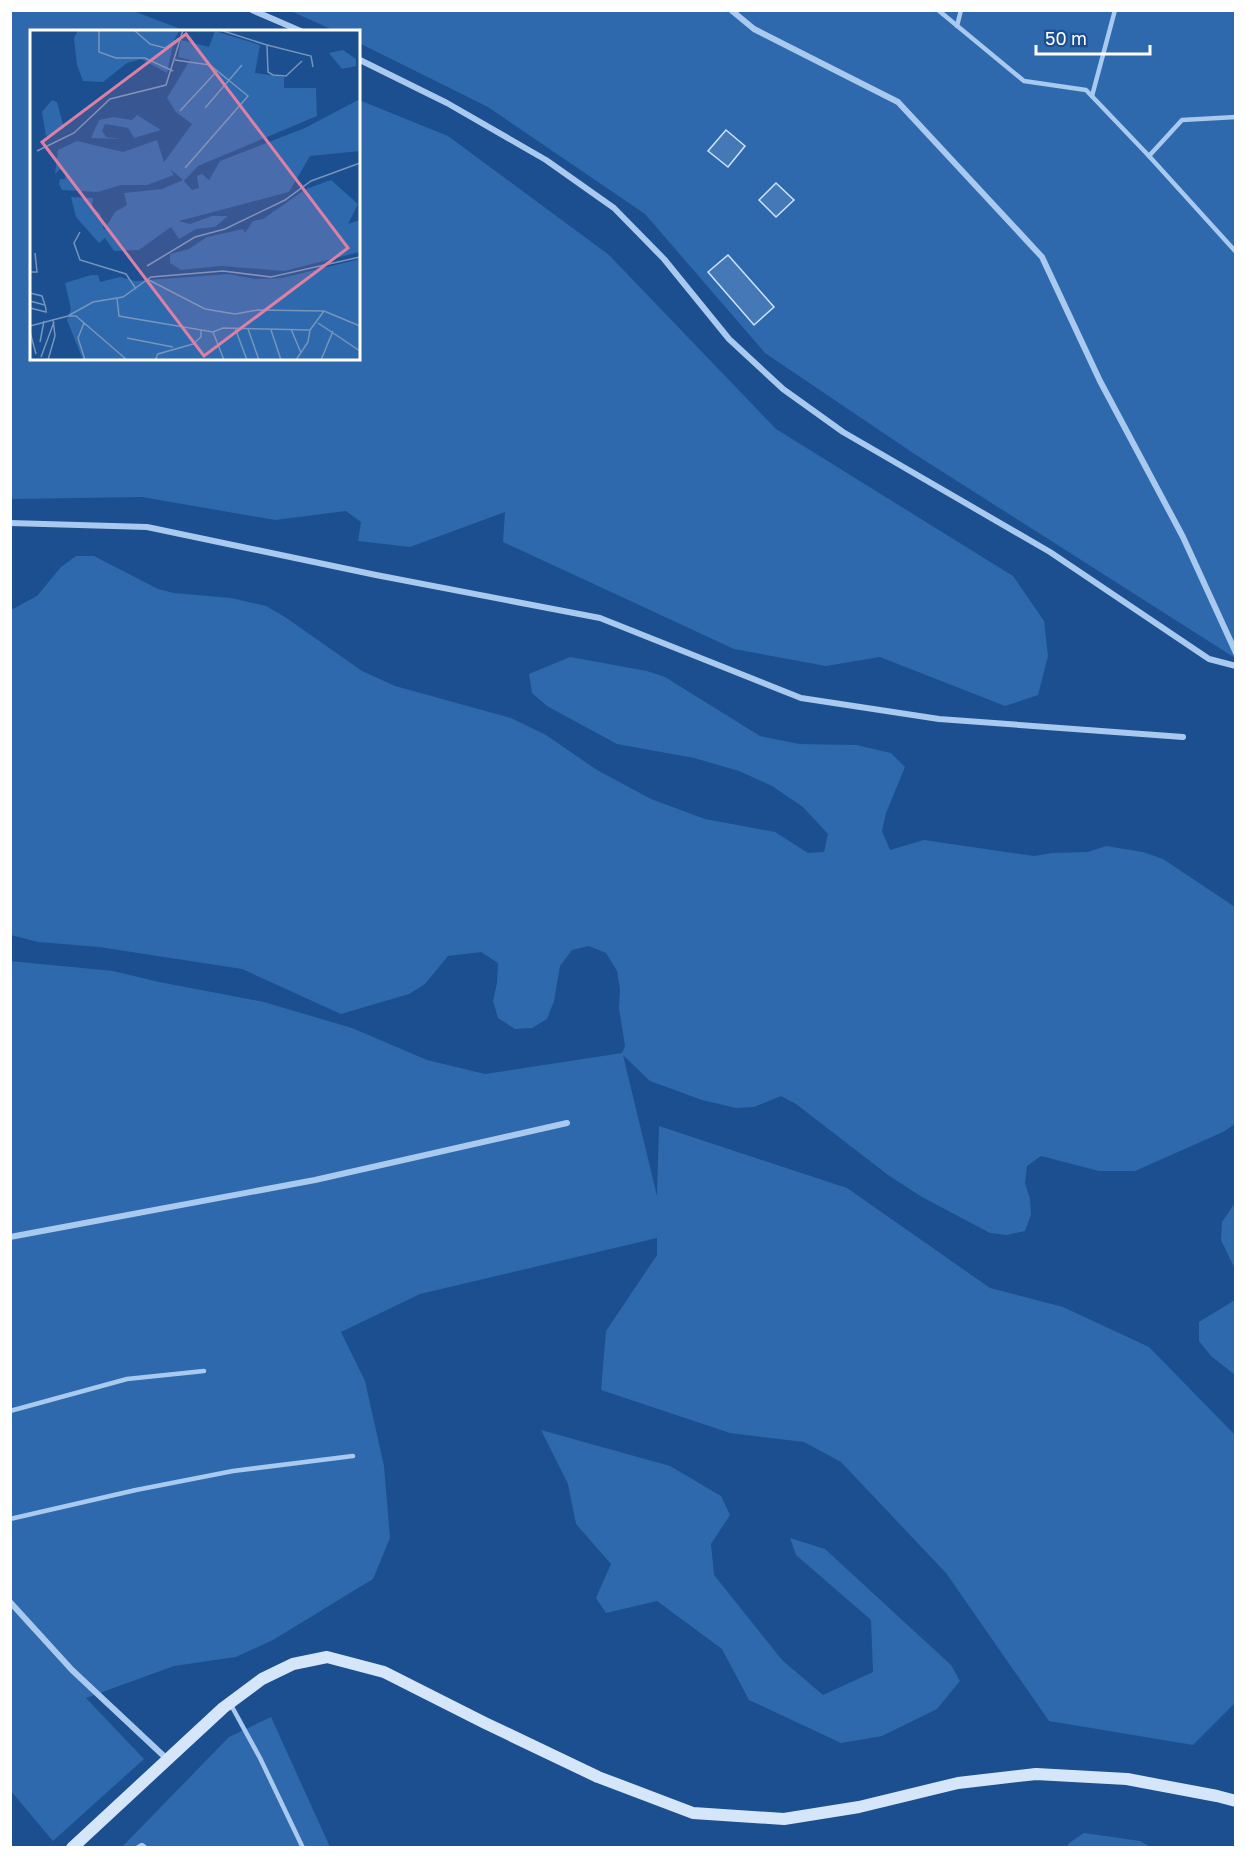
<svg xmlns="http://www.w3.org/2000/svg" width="1246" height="1858" font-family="'Golos Text',sans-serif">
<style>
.green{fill:#2e69ad}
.building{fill:#4478b7;stroke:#cfe3fa;stroke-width:1.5}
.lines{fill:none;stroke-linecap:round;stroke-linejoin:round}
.lane{stroke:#a9c9ee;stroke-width:4.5}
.street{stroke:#a9c9ee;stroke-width:6}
.secondary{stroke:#d6e6fa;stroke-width:12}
.inset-road{fill:none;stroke:#7695bc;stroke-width:1.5}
.view{fill:#dd80a5;fill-opacity:0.15;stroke:#dd80a5;stroke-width:3}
.inset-edge{fill:none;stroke:#fff;stroke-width:3}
</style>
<rect width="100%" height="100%" fill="#1b4f8f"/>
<g class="green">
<polygon points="10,11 133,11 186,31 32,32 32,358 358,358 359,100 448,136 609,255 776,429 1013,576 1044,621 1048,656 1038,695 1005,706 880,657 826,666 734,649 503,542 505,512 410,547 358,541 361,522 346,511 275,520 142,497 11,499"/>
<polygon points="291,11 1235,11 1235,658 913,453 765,353 645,214 488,107 359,43 358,32 335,31"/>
<polygon points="76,556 94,556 158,589 174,593 231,598 266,606 285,617 362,671 395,686 511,718 546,735 597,770 651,799 705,819 775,832 808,853 824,852 828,834 803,807 772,786 739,771 694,758 617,744 547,706 532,693 529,674 570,657 647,671 665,677 760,736 799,744 856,745 891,753 905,767 886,813 882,831 890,850 924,840 1034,856 1052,853 1088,852 1106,846 1143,852 1163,859 1235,907 1235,1124 1223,1132 1135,1171 1099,1171 1041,1156 1027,1166 1025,1183 1030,1199 1031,1215 1025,1231 1007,1235 990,1233 922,1197 888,1175 796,1104 781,1096 754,1107 736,1108 702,1100 650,1081 623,1055 657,1196 659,1126 847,1188 990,1288 1063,1307 1149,1347 1235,1435 1235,1703 1193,1745 1049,1721 946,1573 841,1462 804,1442 730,1433 601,1390 606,1331 657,1255 657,1238 420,1294 341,1332 365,1381 384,1466 390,1538 373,1579 273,1640 236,1657 174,1666 86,1698 144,1759 53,1841 10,1790 10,961 113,971 159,982 264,1002 352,1028 427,1060 485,1074 622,1053 625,1046 619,1008 620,989 617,971 606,953 589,946 572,950 560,966 554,1001 547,1019 532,1028 515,1029 498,1018 493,1001 497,983 498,963 481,952 448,956 425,984 409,994 341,1014 242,969 99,947 38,942 11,935 11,610 37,596 61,567"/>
<polygon points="1235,1203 1235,1269 1221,1240 1222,1222"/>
<polygon points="1235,1300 1235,1375 1211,1356 1199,1341 1199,1322"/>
<polygon points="541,1430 670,1466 721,1496 730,1515 711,1544 714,1575 782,1660 823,1695 873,1672 871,1620 796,1555 790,1538 825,1549 951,1665 960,1681 937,1709 882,1736 841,1743 749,1700 722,1649 657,1601 606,1613 596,1598 611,1564 576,1524 568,1484"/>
<polygon points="271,1717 330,1847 121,1848 229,1737"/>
<polygon points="1084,1833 1140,1841 1150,1847 1067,1847 1069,1843"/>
</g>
<g class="building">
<polygon points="726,130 745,146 728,167 708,151"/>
<polygon points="776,183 794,200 776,217 759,200"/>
<polygon points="728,255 774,307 754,325 708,272"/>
</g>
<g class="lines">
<g class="lane">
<polyline points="938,10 1024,81 1086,90 1149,156 1236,252"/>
<polyline points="957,26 961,10"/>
<polyline points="1092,96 1115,10"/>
<polyline points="1149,156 1182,120 1236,117"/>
<polyline points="10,1411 127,1379 204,1371"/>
<polyline points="10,1519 136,1490 233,1471 353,1456"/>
<polyline points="231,1705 260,1758 303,1848"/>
<polyline points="137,1848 142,1845 146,1848"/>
</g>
<g class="street">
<polyline points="252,10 303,32"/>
<polyline points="731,10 754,29 898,102 1042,257 1100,381 1183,537 1236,653"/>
<polyline points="358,59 447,103 546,160 614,208 664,259 729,339 783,389 843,432 1050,552 1209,659 1236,666"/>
<polyline points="10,523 147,527 376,575 600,618 801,698 939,719 1183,737"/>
<polyline points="10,1237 315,1180 567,1123"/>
<polyline points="10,1602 72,1670 167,1759"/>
</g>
<polyline class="secondary" points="72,1848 223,1708 262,1679 293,1664 327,1657 384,1672 485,1723 598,1777 693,1813 784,1819 859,1807 958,1783 1036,1774 1127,1779 1217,1796 1236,1801"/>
</g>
<g transform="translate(30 30)">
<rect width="330" height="330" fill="#1b4f8f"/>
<path d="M 48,0 L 150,0 L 144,10 L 137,43 L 111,29 L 97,33 L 73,52 L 53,51 L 47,35 L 44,8 ZM 185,1 L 230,15 L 225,43 L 254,47 L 254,58 L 286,58 L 287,86 L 168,136 L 154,151 L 162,160 L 169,158 L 167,146 L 172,144 L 179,150 L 190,131 L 275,98 L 330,69 L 330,121 L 280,126 L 259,162 L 149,191 L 160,194 L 182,186 L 198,186 L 185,197 L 166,199 L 149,209 L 141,197 L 109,220 L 84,221 L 75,208 L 69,213 L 46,187 L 41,167 L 63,168 L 62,177 L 70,183 L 74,200 L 85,182 L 97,175 L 94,163 L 132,159 L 153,150 L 140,139 L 144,145 L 117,155 L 91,155 L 68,162 L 32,160 L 29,154 L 30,149 L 35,149 L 36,142 L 30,139 L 25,144 L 28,120 L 47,111 L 93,122 L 127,110 L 134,132 L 162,94 L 146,82 L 137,68 L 160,30 L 148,27 L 151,10 L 179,17 ZM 313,20 L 326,29 L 326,36 L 312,39 L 299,23 ZM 22,70 L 27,72 L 34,98 L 16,106 L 12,82 ZM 107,85 L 131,100 L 104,108 L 98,98 L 75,94 L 72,101 L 76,107 L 93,109 L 61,108 L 69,90 L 83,87 L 102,90 ZM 301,150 L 328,174 L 318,194 L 330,190 L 330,222 L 254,241 L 191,236 L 151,240 L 140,233 L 140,224 L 159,219 L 177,207 L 213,199 L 215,203 L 223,191 L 233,189 L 276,159 ZM 330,229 L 330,330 L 53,330 L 37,290 L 41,279 L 35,253 L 61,245 L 68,245 L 70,252 L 90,247 L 105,251 L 199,244 L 225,249 L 252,248 Z" fill="#2e69ad"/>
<path class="inset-road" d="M 69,0 L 69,22 L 86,28 L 115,28 L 143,41M 104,0 L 120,14 L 135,18 L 149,8M 190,0 L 237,15 L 238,42 L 243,45 L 256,46 L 272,31M 237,15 L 281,26 L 283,37M 145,30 L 180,35 L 218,66 L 155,138M 175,78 L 212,35M 150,81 L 187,41M 7,121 L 44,103 L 80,69 L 136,55 L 153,0M 50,202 L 44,213 L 50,230 L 96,244 L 106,259M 117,236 L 165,207 L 195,199 L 255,170 L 281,151 L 330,133M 0,242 L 7,242 L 5,223M 117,249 L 175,279 L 205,284 L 228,280 L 294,281 L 330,296M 0,263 L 12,266 L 15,275M 87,268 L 89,286 L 183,302 L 193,298 L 280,300 L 278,312 L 266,330M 0,271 L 15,275 L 16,279 L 16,282 L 0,278M 39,286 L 46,286 L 97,330M 54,293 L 48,308 L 55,330M 288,293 L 330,321M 0,296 L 38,286 L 63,272 L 93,267 L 121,247 L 193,241 L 241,247 L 330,227M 205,298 L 217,330M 218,299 L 229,330M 261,299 L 271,323M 241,300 L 251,330M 280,300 L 294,281M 0,302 L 6,324M 183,302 L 194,330M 97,308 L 143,317M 10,312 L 14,291M 11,327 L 24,292M 18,330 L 25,306 L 23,289M 125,330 L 128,324 L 163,314 L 171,307 L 171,300M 291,330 L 303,301"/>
<path class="view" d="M 156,4 L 318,218 L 174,326 L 12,112 Z"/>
<rect width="330" height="330" class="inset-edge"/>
</g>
<rect width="1246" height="1858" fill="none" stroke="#ffffff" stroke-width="24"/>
<path d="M1036 45v9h114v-9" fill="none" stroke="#ffffff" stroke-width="3"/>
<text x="1045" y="45" font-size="18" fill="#ffffff" stroke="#1b4f8f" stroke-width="4.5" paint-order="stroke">50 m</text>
</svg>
